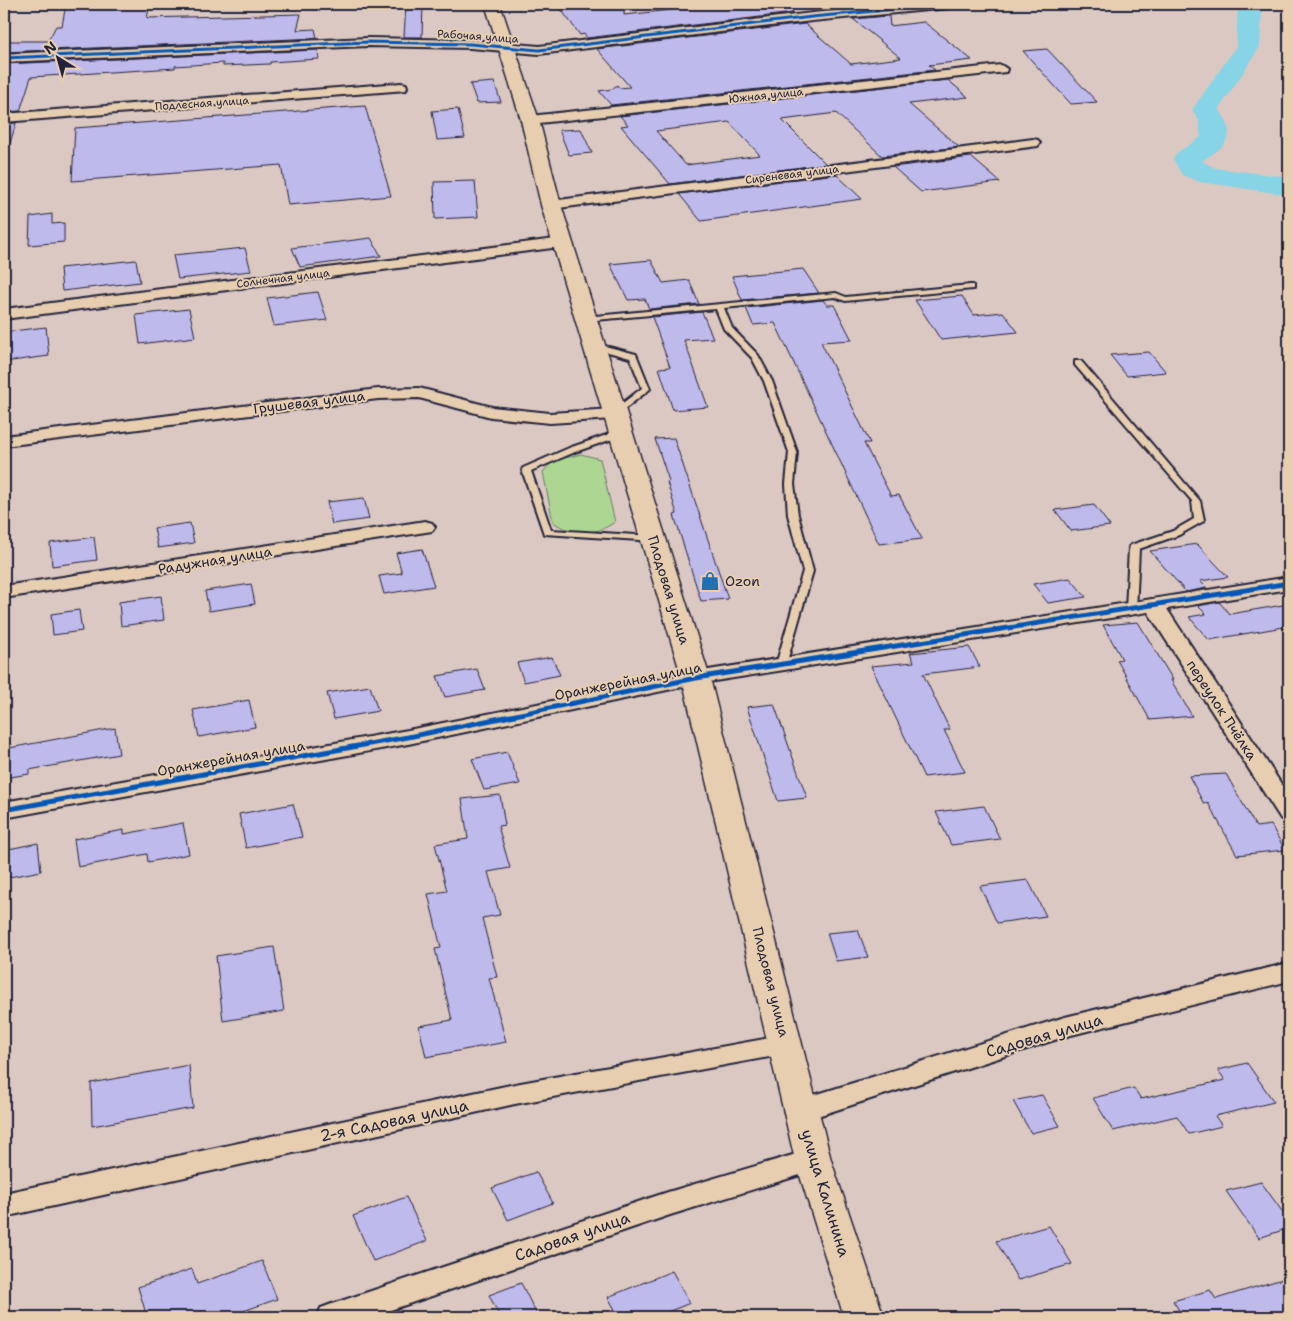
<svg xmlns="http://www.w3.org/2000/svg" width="1293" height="1321" font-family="'Shantell Sans',sans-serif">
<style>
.green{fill:#add693;stroke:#687c67}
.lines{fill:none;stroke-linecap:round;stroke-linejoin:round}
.river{fill:#86d4e5;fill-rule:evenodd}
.building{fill:#bfbaec;stroke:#22223b;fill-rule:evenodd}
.service-casing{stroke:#22223b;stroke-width:4}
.minor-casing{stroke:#22223b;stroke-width:4}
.primary-casing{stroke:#22223b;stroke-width:3}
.service{fill:#e8ceb0;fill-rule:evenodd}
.minor{fill:#e8ceb0;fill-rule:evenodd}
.primary{fill:#e8ceb0;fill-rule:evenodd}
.cycleway-far1-casing{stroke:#e8ceb0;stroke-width:5}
.cycleway-casing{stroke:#e8ceb0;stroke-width:8}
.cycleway-far1{stroke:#0057b8;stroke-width:3}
.cycleway{stroke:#0057b8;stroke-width:5}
.labels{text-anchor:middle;stroke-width:4;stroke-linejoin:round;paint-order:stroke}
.far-street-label{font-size:11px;fill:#22223b;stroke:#e8ceb0}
.street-label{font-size:14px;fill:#22223b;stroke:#e8ceb0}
.poi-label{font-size:14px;fill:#22223b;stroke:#e8ceb0;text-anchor:start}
.near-street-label{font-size:16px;fill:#22223b;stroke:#e8ceb0}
</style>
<rect width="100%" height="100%" fill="#dcc8c2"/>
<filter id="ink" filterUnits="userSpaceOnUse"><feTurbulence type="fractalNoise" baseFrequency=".02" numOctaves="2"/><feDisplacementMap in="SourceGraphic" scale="10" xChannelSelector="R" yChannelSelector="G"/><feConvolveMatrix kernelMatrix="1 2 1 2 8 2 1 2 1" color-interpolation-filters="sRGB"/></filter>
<g filter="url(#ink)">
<path class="green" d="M 581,454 L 600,459 L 615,522 C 594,536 574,536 553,522 L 543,472 L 553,461 Z"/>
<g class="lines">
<path class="river" d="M 1238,4 L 1262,4 L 1260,47 L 1219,109 C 1239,137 1226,146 1202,161 L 1215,168 L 1289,177 L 1289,195 L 1200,182 L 1182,175 L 1173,159 L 1177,153 L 1201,137 L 1199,121 L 1192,110 L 1236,47 Z"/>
</g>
<g class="building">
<polygon points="66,4 150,4 147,18 301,14 297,30 315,29 317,38 4,52 4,41 48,41 56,26 62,26"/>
<polygon points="406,4 423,4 422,37 404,37"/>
<polygon points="557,4 624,4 624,15 729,4 781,4 793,13 587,38 584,34 580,35"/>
<polygon points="835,4 889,4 841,9"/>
<polygon points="889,16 890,26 924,22 972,60 929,65 935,70 611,105 599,91 612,89 617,85 619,88 630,87 597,49 805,24 851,64 901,58 853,19"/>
<polygon points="1047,49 1097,102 1071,104 1023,51"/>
<polygon points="318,50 319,59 270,62 270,64 223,66 223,63 175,66 175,68 31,77 20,111 4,112 4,64"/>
<path d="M 948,80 L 968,97 L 909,104 L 959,147 L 882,156 L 836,113 L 782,120 L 826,164 L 670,184 L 621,126 L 628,125 L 620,116 ZM 729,122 L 760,155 L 686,165 L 656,131 Z"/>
<polygon points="494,82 501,102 477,103 470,84"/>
<polygon points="365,106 391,196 288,205 281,165 72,181 75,128"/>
<polygon points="458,109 465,138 437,140 432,111"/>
<polygon points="16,123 8,150 4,149 4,124"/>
<polygon points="581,129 592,153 569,155 559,130"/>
<polygon points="971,157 1000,182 921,192 893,167"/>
<polygon points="836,174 862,199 701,221 679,194"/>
<polygon points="475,181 478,217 435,219 434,182"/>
<polygon points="52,214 52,224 64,223 64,242 29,245 30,217"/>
<polygon points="371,238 381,256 300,267 292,248"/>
<polygon points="245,248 251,271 178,279 173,255"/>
<polygon points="136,260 140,282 62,291 60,268"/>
<polygon points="651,260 663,283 689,280 699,304 649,309 645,299 628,300 610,264"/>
<polygon points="803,269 819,293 742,300 732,276"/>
<polygon points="318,292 327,320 274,326 267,298"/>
<polygon points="962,296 974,315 1003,312 1018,332 941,340 915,300"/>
<polygon points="823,300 827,305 834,305 852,340 821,342 870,443 864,443 891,496 899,495 922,539 879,544 775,323 753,325 746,308"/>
<polygon points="189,309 195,337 140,344 136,315"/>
<polygon points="702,312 713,338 684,340 708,407 673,410 659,368 670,367 652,317"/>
<polygon points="46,327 49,356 4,362 4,332"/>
<polygon points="1149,352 1166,372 1127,376 1110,355"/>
<polygon points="674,438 699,513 728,599 701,601 674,515 677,514 667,482 669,481 655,439"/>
<polygon points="364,498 369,519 332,524 327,502"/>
<polygon points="1094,505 1110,526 1071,531 1055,510"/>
<polygon points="190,523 194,543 158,548 154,528"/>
<polygon points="94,537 97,560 52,566 50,543"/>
<polygon points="1197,544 1228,577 1200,581 1207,588 1186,592 1150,551"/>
<polygon points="422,549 434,586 384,594 379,576 402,573 396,553"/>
<polygon points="1070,578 1086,597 1048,603 1033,584"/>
<polygon points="251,584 255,604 209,611 205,591"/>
<polygon points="161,596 164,620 121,626 119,602"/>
<polygon points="1219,602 1230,614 1289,604 1289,626 1209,640 1189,617 1206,614 1198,606"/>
<polygon points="79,610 82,631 53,635 51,614"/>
<polygon points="1138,622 1173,680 1171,680 1192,716 1150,720 1117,660 1122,659 1103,625"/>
<polygon points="969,647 980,667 923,674 950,730 944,730 965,772 924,777 871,666 914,662 910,653"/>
<polygon points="552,657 560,675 524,682 517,663"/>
<polygon points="477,669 485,690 445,697 437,676"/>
<polygon points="370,686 378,711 334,719 327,693"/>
<polygon points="249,700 255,727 199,737 193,710"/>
<polygon points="774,704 807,798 778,801 747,707"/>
<polygon points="115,728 119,754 29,770 29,774 4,778 4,749"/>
<polygon points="507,752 520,784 484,790 472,759"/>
<polygon points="1226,774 1256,827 1271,825 1285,850 1237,855 1208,803 1204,804 1189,776"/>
<polygon points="500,795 505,825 498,826 510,868 488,872 500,915 482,918 497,977 489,978 506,1042 426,1057 419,1026 452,1020 435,949 441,948 428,894 447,891 435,844 468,839 462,799"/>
<polygon points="293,804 302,837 246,848 239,814"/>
<polygon points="984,806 1000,839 951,845 936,812"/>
<polygon points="183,823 189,854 148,862 147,854 78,867 74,839 124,830 124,834"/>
<polygon points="38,843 41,871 4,878 4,850"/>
<polygon points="1028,880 1046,916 997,923 980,886"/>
<polygon points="858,930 868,957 836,961 827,933"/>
<polygon points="274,947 284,1011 223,1021 216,956"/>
<polygon points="1247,1063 1274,1102 1215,1116 1222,1126 1189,1134 1177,1116 1113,1131 1093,1098 1134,1088 1141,1099 1225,1080 1218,1070"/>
<polygon points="189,1065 193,1108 92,1126 91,1083"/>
<polygon points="1042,1095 1060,1126 1031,1133 1013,1101"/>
<polygon points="536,1172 553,1203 508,1220 492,1188"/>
<polygon points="1261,1182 1289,1221 1289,1228 1259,1238 1226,1191"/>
<polygon points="406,1197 427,1241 373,1261 353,1216"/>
<polygon points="1049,1226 1072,1264 1018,1280 996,1241"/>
<polygon points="262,1261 277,1299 227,1317 147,1317 138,1287 192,1269 197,1284"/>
<polygon points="672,1271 690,1303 655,1317 619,1317 608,1297"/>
<polygon points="1289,1277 1289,1317 1171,1317 1170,1312 1179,1310 1173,1301 1210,1290 1216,1299"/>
<polygon points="521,1283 538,1317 500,1317 489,1295"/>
</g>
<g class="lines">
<g class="service-casing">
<g id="service">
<polygon points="970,285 973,285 973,289 845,301 835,297 724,308 732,328 758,355 772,381 797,452 794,484 798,515 813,571 786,665 781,668 777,667 776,665 803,571 788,515 786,484 789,452 764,381 752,358 724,329 716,309 585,321 581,319 585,317 836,293 846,297"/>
<polygon points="590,343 593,343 636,354 650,389 617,415 614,415 610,413 642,388 630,358 590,347"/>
<polygon points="1075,361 1081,361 1200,501 1204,520 1202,522 1179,535 1139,549 1136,610 1131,613 1126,610 1129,547 1131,545 1173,531 1194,519 1192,501 1075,365"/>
<polygon points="621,430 625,433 624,435 575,452 531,471 551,530 653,536 658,539 656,541 544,534 522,470 523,468 569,448"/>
</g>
</g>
<g class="minor-casing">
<g id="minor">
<polygon points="914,4 955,4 949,8 812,21 539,54 470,48 368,46 4,62 4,54 368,38 470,40 539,46 812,13"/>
<polygon points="1001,65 1007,69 1006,72 530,124 523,120 530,116"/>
<polygon points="401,83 406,84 407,87 406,90 4,122 4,114"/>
<polygon points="1033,139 1038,140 1040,143 1038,146 551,209 544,205 551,201"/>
<polygon points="563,238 571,243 568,246 4,319 4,309"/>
<polygon points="419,388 492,407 550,413 613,409 619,410 622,414 619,418 613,419 550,423 491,417 419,398 378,399 4,446 4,436 378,389"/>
<polygon points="425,521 432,523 435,527 432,531 4,598 4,586"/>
<polygon points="1289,577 1289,589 1167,609 1289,796 1289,822 1281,819 1148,612 696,684 408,744 4,818 4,802 408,730 696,672"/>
<polygon points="1289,963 1289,981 1067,1036 802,1121 792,1118 788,1110 792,1102 1065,1017"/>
<polygon points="787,1035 796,1038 800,1045 796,1052 515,1104 4,1217 4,1193 515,1084"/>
<polygon points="813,1149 823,1152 827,1160 823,1168 670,1215 370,1317 317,1317 321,1308 332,1304 668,1192"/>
</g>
</g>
<g class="primary-casing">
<polygon id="primary" points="485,4 500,4 539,120 561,205 710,678 831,1160 884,1317 844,1317 795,1160 682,678 541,205 521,120"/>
</g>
<use href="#service" class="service"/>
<use href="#minor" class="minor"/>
<use href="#primary" class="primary"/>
<g class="cycleway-far1-casing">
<polyline id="cycleway-far1" points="4,58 368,42 470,44 539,50 812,17 949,4"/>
</g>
<g class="cycleway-casing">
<polyline id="cycleway" points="4,810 408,737 696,678 1289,583"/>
</g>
<use href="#cycleway-far1" class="cycleway-far1"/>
<use href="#cycleway" class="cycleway"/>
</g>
</g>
<defs>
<g id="shop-bare" transform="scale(1.5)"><path d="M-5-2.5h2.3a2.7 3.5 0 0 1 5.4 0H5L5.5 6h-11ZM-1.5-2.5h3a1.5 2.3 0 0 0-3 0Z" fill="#1f6fb2" stroke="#e8ceb0" stroke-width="2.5" paint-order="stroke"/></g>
</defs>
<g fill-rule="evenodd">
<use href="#shop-bare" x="710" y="581"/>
</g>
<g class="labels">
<g class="far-street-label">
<text transform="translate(478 36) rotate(4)" y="4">Рабочая улица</text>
<text transform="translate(766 95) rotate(-6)" y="4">Южная улица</text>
<text transform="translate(202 103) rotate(-4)" y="4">Подлесная улица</text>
<text transform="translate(792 174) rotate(-7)" y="4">Сиреневая улица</text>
<text transform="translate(283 278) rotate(-7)" y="4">Солнечная улица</text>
</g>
<g class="street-label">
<text transform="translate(309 402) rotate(-7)" y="5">Грушевая улица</text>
<text transform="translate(215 560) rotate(-9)" y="5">Радужная улица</text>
<text transform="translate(669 590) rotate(73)" y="5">Плодовая улица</text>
<text transform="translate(628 681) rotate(-11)" y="5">Оранжерейная улица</text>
<text transform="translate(1222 710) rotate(57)" y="5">переулок Пчёлка</text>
<text transform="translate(231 758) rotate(-10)" y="5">Оранжерейная улица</text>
<text transform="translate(771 982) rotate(76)" y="5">Плодовая улица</text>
</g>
<g class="poi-label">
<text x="725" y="586">Ozon</text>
</g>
<g class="near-street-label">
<text transform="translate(1044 1035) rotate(-16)" y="6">Садовая улица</text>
<text transform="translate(394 1120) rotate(-12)" y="6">2-я Садовая улица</text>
<text transform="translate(826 1193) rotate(73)" y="6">улица Калинина</text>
<text transform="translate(572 1236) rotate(-19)" y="6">Садовая улица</text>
</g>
</g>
<rect width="1293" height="1321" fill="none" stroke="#e8ceb0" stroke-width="20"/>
<rect x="10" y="10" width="1273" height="1301" fill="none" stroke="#22223b" stroke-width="2" filter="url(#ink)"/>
<g transform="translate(58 58) rotate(323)" stroke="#e8ceb0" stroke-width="4" paint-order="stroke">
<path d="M0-4L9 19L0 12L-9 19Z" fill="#22223b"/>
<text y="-8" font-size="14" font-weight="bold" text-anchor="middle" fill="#22223b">N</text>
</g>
</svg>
